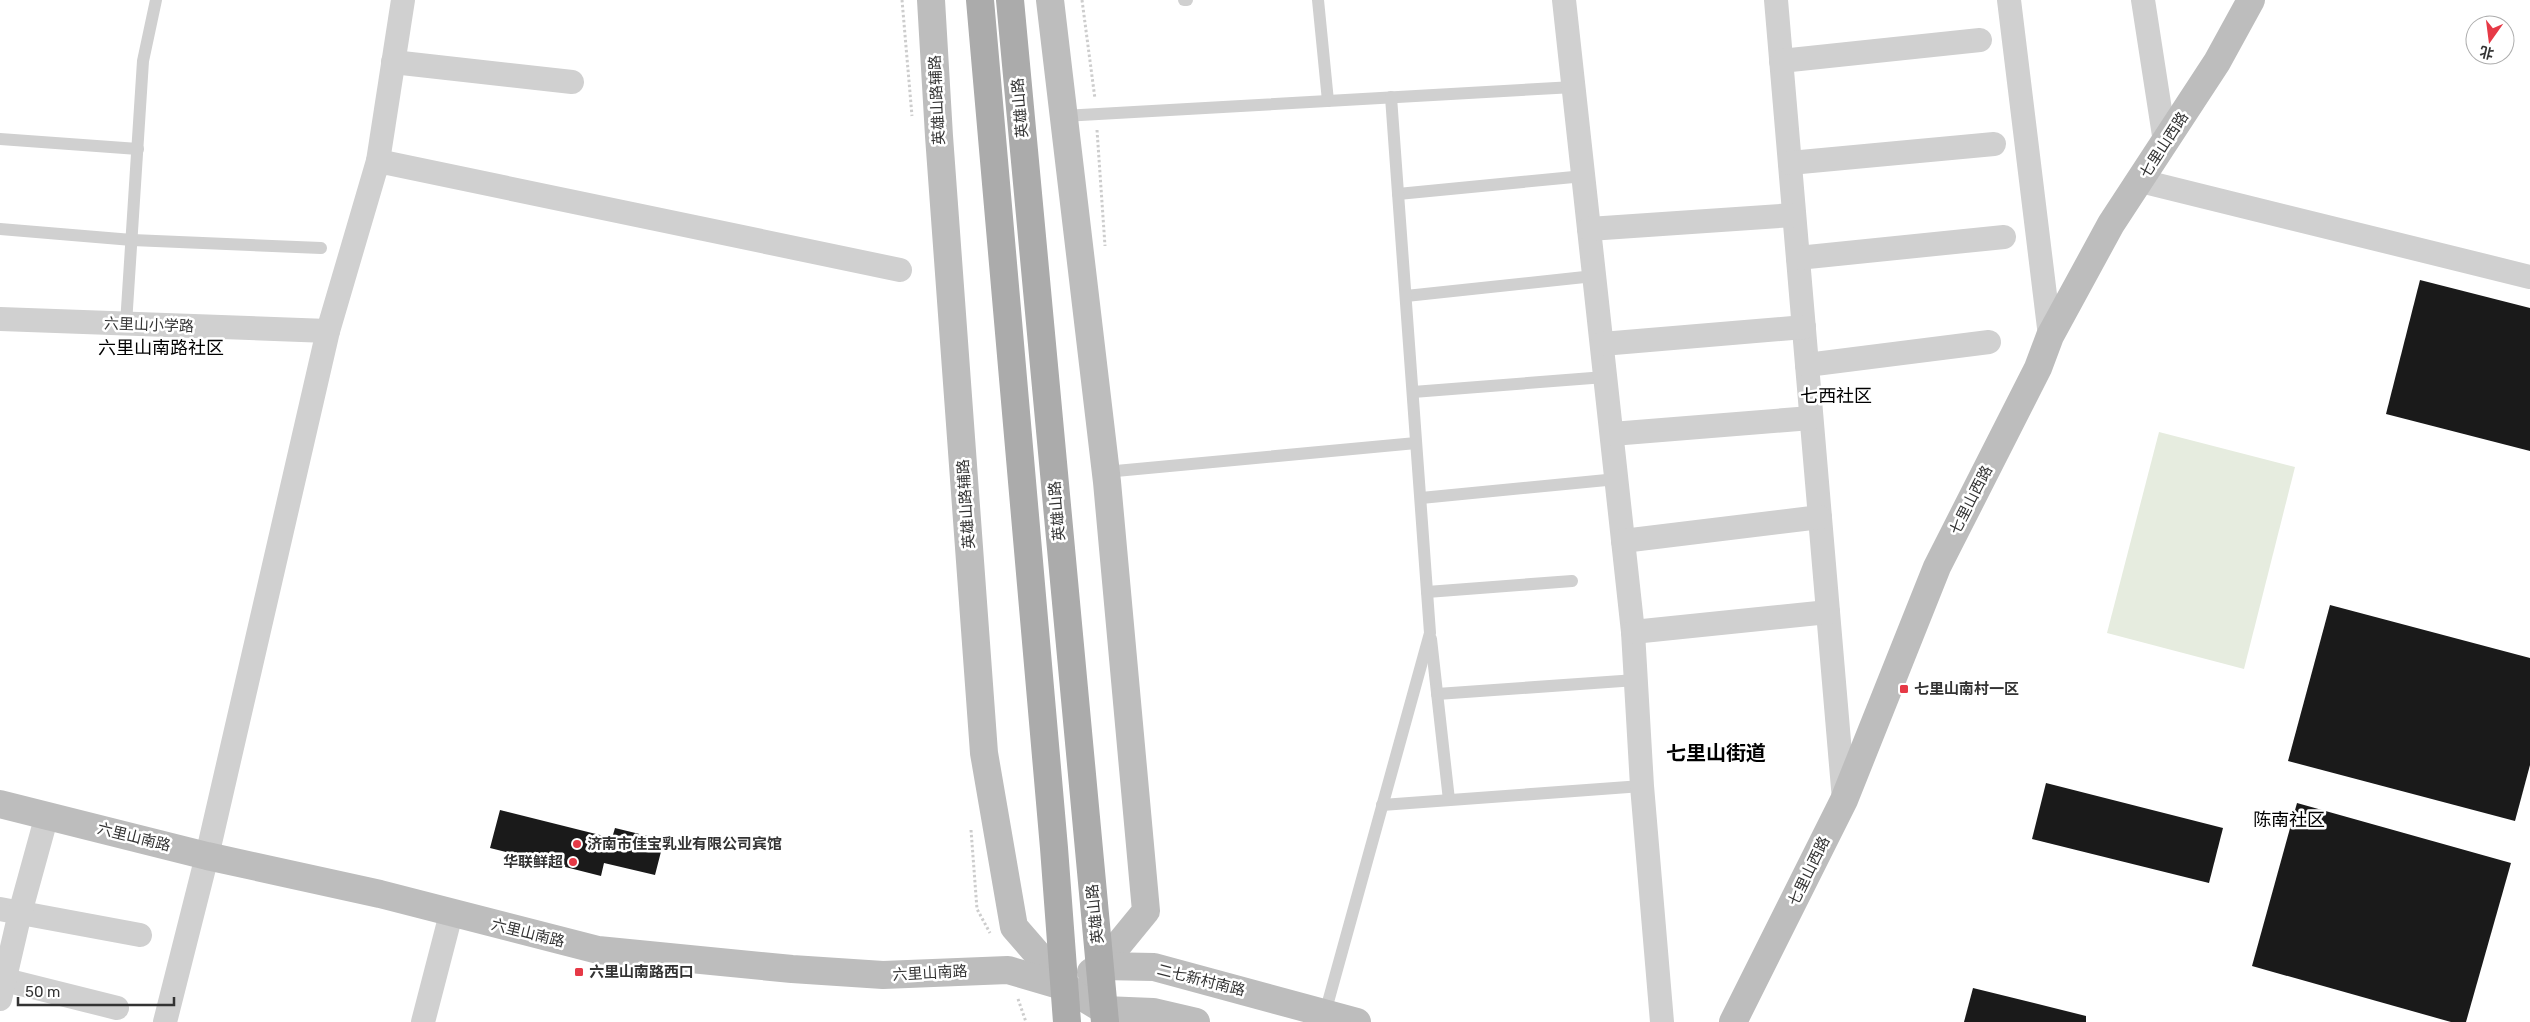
<svg xmlns="http://www.w3.org/2000/svg" width="2530" height="1022" font-family="Rubik,'Noto Sans SC',sans-serif">
<style>
.green{fill:#e6ecdf}
.building{fill:#1a1a1a}
.lines{fill:none;stroke-linecap:round;stroke-linejoin:round}
.path{stroke:#cdcdcd;stroke-width:3;stroke-dasharray:2.5 2.5;stroke-linecap:butt}
.lane{stroke:#d0d0d0;stroke-width:12}
.street{stroke:#d0d0d0;stroke-width:24}
.secondary{stroke:#bdbdbd;stroke-width:28}
.primary{stroke:#ababab;stroke-width:28}
.poi-dot{fill:#e63946;stroke:#fff;stroke-width:2}
.labels{text-anchor:middle;stroke-width:5;stroke-linejoin:round;paint-order:stroke}
.street-label{font-size:15px;fill:#333;stroke:#fff}
.poi-label{font-size:15px;font-weight:bold;fill:#333;stroke:#fff;text-anchor:start}
.quarter-label{font-size:18px;fill:#000;stroke:#fff}
.district-label{font-size:20px;font-weight:bold;fill:#000;stroke:#fff}
</style>
<rect width="100%" height="100%" fill="#fff"/>
<polygon class="green" points="2159,432 2295,467 2244,669 2107,633"/>
<g class="building">
<polygon points="2420,280 2530,308 2530,451 2386,414"/>
<polygon points="2330,605 2530,658 2530,765 2515,821 2288,761"/>
<polygon points="2046,783 2223,828 2209,883 2032,839"/>
<polygon points="2297,803 2511,863 2466,1022 2451,1022 2252,966"/>
<polygon points="500,810 612,838 615,828 664,840 655,875 604,863 601,876 490,848"/>
<polygon points="1973,988 2086,1016 2086,1022 1964,1022"/>
</g>
<g class="lines">
<g class="path">
<polyline points="902,0 912,116"/>
<polyline points="1082,0 1095,99"/>
<polyline points="1097,130 1105,246"/>
<polyline points="971,830 977,909 990,933"/>
<polyline points="1018,999 1026,1022"/>
</g>
<g class="lane">
<polyline points="1184,0 1187,0"/>
<polyline points="1318,0 1328,101"/>
<polyline points="1063,116 1574,87"/>
<polyline points="0,139 138,149"/>
<polyline points="1398,194 1584,176"/>
<polyline points="0,229 132,240 321,248"/>
<polyline points="1406,296 1594,276"/>
<polyline points="126,324 143,61 156,0"/>
<polyline points="1413,392 1605,377"/>
<polyline points="1105,472 1416,443"/>
<polyline points="1421,498 1617,479"/>
<polyline points="1427,592 1572,581"/>
<polyline points="1431,639 1449,800"/>
<polyline points="1437,694 1636,680"/>
<polyline points="1382,805 1642,786"/>
<polyline points="1325,1013 1430,633 1391,97"/>
</g>
<g class="street">
<polyline points="1564,0 1633,632 1642,786 1662,1022"/>
<polyline points="1776,0 1844,800"/>
<polyline points="2009,0 2050,336"/>
<polyline points="2143,0 2165,142"/>
<polyline points="1781,61 1980,40"/>
<polyline points="393,62 572,82"/>
<polyline points="378,161 403,0"/>
<polyline points="1790,163 1994,144"/>
<polyline points="2141,181 2530,277"/>
<polyline points="1589,229 1794,215"/>
<polyline points="1798,258 2004,237"/>
<polyline points="0,319 328,331"/>
<polyline points="1602,344 1804,327"/>
<polyline points="1807,365 1989,342"/>
<polyline points="1612,434 1811,418"/>
<polyline points="1623,541 1820,517"/>
<polyline points="1633,632 1828,612"/>
<polyline points="0,909 140,935"/>
<polyline points="5,980 117,1008"/>
<polyline points="0,999 20,913 47,815"/>
<polyline points="165,1022 207,856 328,331 378,161 900,270"/>
<polyline points="423,1022 451,914"/>
</g>
<g class="secondary">
<polyline points="931,0 939,136 984,753 1014,927 1066,987"/>
<polyline points="1050,0 1107,482 1146,911 1101,966"/>
<polyline points="0,804 207,856 380,894 598,950 792,969 883,975 1008,970 1066,987 1104,1010 1153,1012 1196,1022"/>
<polyline points="1091,972 1101,966 1154,967 1357,1022"/>
<polyline points="1733,1022 1844,800 1937,567 2038,368 2050,336 2111,224 2217,62 2251,0"/>
</g>
<g class="primary">
<polyline points="980,0 1054,848 1067,1022"/>
<polyline points="1010,0 1105,1022"/>
</g>
</g>
<g class="poi-dot">
<rect x="1899" y="684" width="10" height="10" rx="2.5"/>
<circle cx="577" cy="844" r="5"/>
<circle cx="573" cy="862" r="5"/>
<rect x="574" y="967" width="10" height="10" rx="2.5"/>
</g>
<g class="labels">
<g class="street-label">
<text transform="translate(937 100) rotate(-93)" y="5">英雄山路辅路</text>
<text transform="translate(1020 108) rotate(-95)" y="5">英雄山路</text>
<text transform="translate(2164 145) rotate(-57)" y="5">七里山西路</text>
<text transform="translate(149 325) rotate(2)" y="5">六里山小学路</text>
<text transform="translate(1971 500) rotate(-63)" y="5">七里山西路</text>
<text transform="translate(966 504) rotate(-94)" y="5">英雄山路辅路</text>
<text transform="translate(1057 511) rotate(-95)" y="5">英雄山路</text>
<text transform="translate(134 837) rotate(14)" y="5">六里山南路</text>
<text transform="translate(1809 871) rotate(-64)" y="5">七里山西路</text>
<text transform="translate(1095 914) rotate(-96)" y="5">英雄山路</text>
<text transform="translate(528 933) rotate(14)" y="5">六里山南路</text>
<text transform="translate(930 973) rotate(-3)" y="5">六里山南路</text>
<text transform="translate(1201 980) rotate(14)" y="5">二七新村南路</text>
</g>
<g class="poi-label">
<text x="1914" y="694">七里山南村一区</text>
<text x="587" y="849">济南市佳宝乳业有限公司宾馆</text>
<text x="563" y="867" text-anchor="end">华联鲜超</text>
<text x="589" y="977">六里山南路西口</text>
</g>
<g class="quarter-label">
<text x="161" y="354">六里山南路社区</text>
<text x="1836" y="402">七西社区</text>
<text x="2289" y="826">陈南社区</text>
</g>
<g class="district-label">
<text x="1716" y="760">七里山街道</text>
</g>
</g>
<g transform="translate(2490 40) rotate(194)"><circle r="24" fill="#ffffff" stroke="#adadad"/>
<path d="M0-4L9 19L0 12L-9 19Z" fill="#e63946"/>
<text y="-8" font-size="14" font-weight="bold" text-anchor="middle" fill="#333333">北</text>
</g>
<path d="M18 997v8h156v-8" fill="none" stroke="#333333" stroke-width="2.5"/>
<text x="25" y="997" font-size="15" fill="#333333" stroke="#ffffff" stroke-width="4" paint-order="stroke">50 m</text>
</svg>
